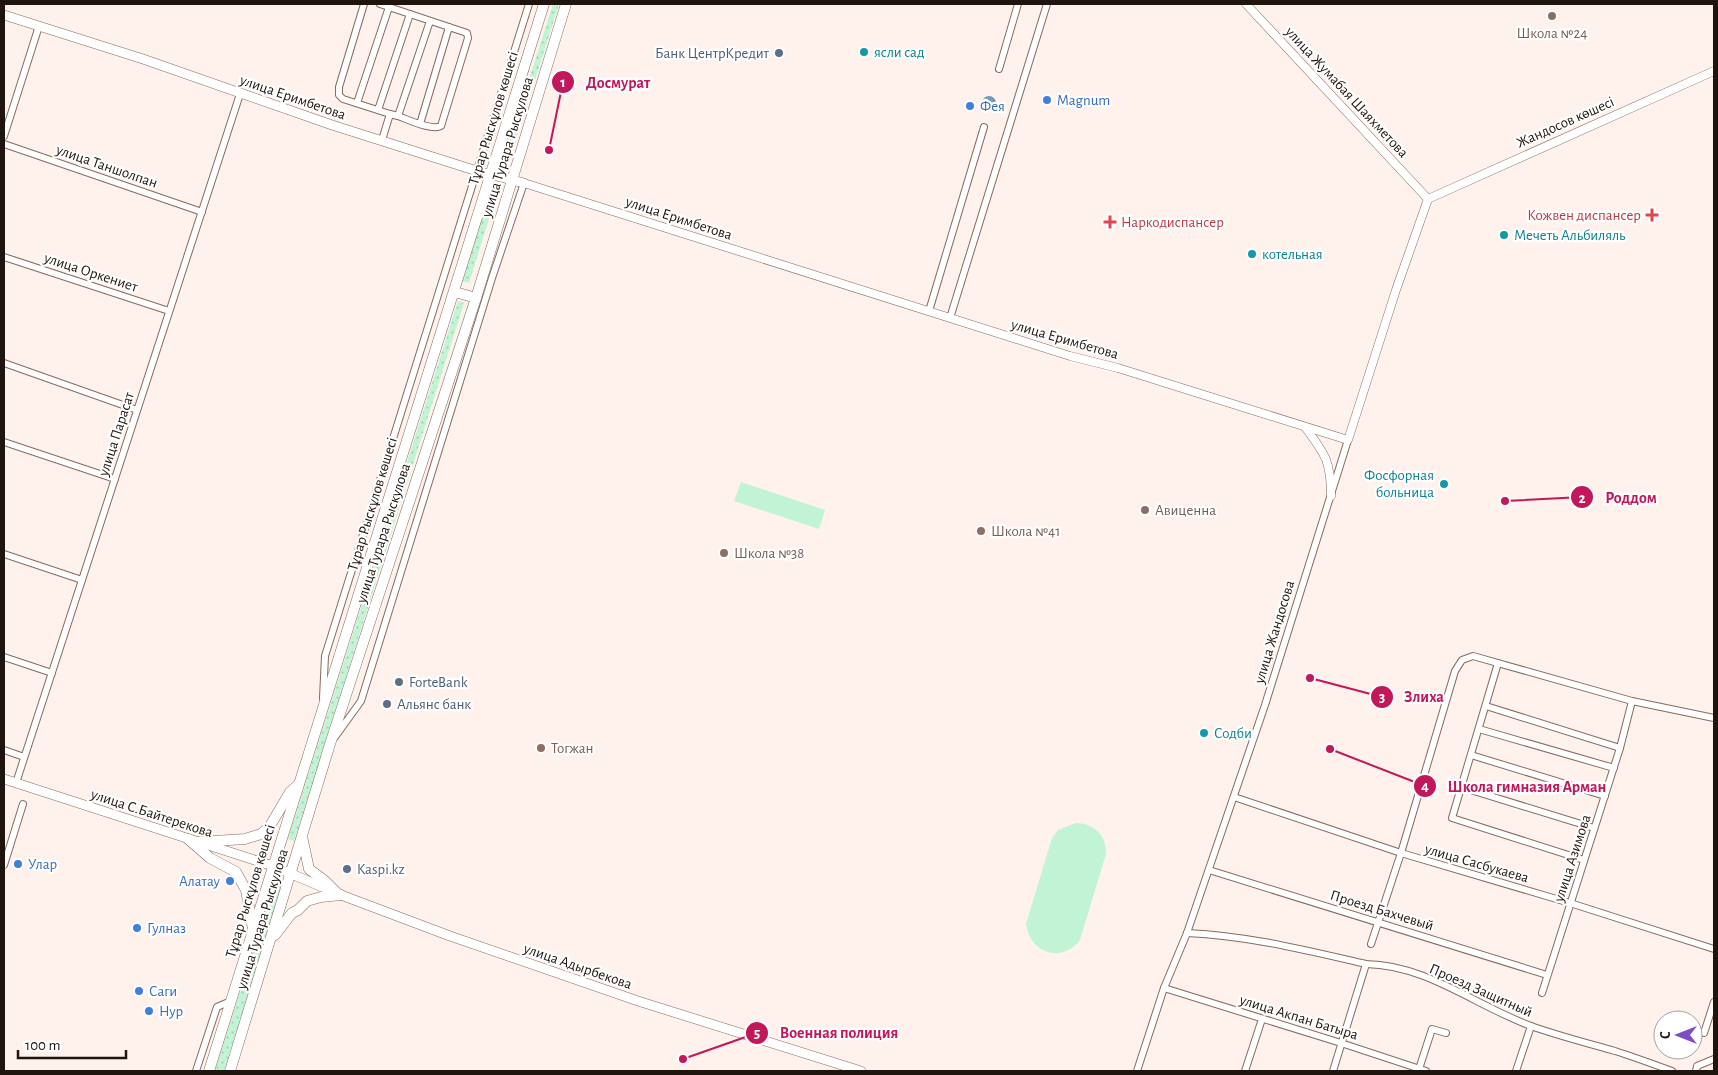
<svg xmlns="http://www.w3.org/2000/svg" width="1718" height="1075" font-family="'Alegreya Sans',sans-serif">
<style>
.grass{fill:url(#grass-dots)}
.garden{fill:#c1f4d5}
.water{fill:url(#water-ripples)}
.lines{fill:none;stroke-linecap:round;stroke-linejoin:round}
.minor-casing{stroke:#886a5d;stroke-width:8}
.tertiary-casing{stroke:#886a5d;stroke-width:9}
.secondary-casing{stroke:#886a5d;stroke-width:10}
.primary-casing{stroke:#886a5d;stroke-width:11}
.minor{stroke:#fff;stroke-width:6}
.tertiary{stroke:#fff;stroke-width:8}
.secondary{stroke:#fff;stroke-width:9}
.primary{stroke:#fff;stroke-width:10}
.education-dot{fill:#8d6e63;stroke:#fff;stroke-width:2}
.culture-dot{fill:#0f9aa8;stroke:#fff;stroke-width:2}
.service-dot{fill:#5c6f8a;stroke:#fff;stroke-width:2}
.shop-dot{fill:#3f7fe0;stroke:#fff;stroke-width:2}
.health-dot{fill:#e0444e;stroke:#fff;stroke-width:2}
.labels{text-anchor:middle;stroke-width:4.5;stroke-linejoin:round;paint-order:stroke}
.education-label{font-size:15px;fill:#785e54;stroke:#fff;text-anchor:start}
.culture-label{font-size:15px;fill:#0d838f;stroke:#fff;text-anchor:start}
.service-label{font-size:15px;fill:#4e5e75;stroke:#fff;text-anchor:start}
.street-label{font-size:15px;fill:#1f140e;stroke:#fff}
.shop-label{font-size:15px;fill:#366cbe;stroke:#fff;text-anchor:start}
.health-label{font-size:15px;fill:#be3a42;stroke:#fff;text-anchor:end}
.leader{fill:none;stroke:#c2185b;stroke-width:2}
.callout-dot{fill:#c2185b;stroke:#fff;stroke-width:2}
.mark-label{font-size:15px;text-anchor:middle;font-weight:bold;fill:#fff}
.callout-label{font-size:16px;text-anchor:middle;font-weight:bold;fill:#c2185b;stroke:#fff;stroke-width:4.5;stroke-linejoin:round;paint-order:stroke}
</style>
<defs>
<pattern id="grass-dots" width="8" height="8" patternUnits="userSpaceOnUse" patternTransform="scale(1.25)"><rect width="8" height="8" fill="#c1f4d5"/><path d="M2 2h.1M6 6h.1" fill="none" stroke="#a5d0b6" stroke-width="1.8" stroke-linecap="round"/></pattern>
<pattern id="water-ripples" width="26" height="14" patternUnits="userSpaceOnUse" patternTransform="scale(1.25)"><rect width="26" height="14" fill="#6f9bbe"/><path d="M2 4q2-2 4 0t4 0M15 11q2-2 4 0t4 0" fill="none" stroke="#5b7d99"/></pattern>
</defs>
<rect width="100%" height="100%" fill="#fff1eb"/>
<g class="grass">
<polygon points="553,4 559,4 506,172 500,170"/>
<polygon points="492,186 499,187 469,283 462,281"/>
<polygon points="458,301 464,303 294,841 288,839"/>
<polygon points="276,879 283,881 224,1071 215,1071"/>
</g>
<g class="garden">
<polygon points="741,482 825,510 819,529 734,501"/>
<path d="M 1076,823 C 1095,824 1106,835 1106,854 L 1080,940 C 1061,964 1030,953 1026,924 L 1052,838 L 1058,830 Z"/>
</g>
<circle class="water" cx="989" cy="103" r="7"/>
<g class="lines">
<g class="minor-casing">
<g id="minor">
<polyline points="364,4 339,87 339,95 343,99 390,114 398,116 430,21"/>
<polyline points="380,4 449,27"/>
<polyline points="999,69 1018,4"/>
<polyline points="357,103 389,7"/>
<polyline points="378,110 410,14"/>
<path d="M 398,116 C 409,120 432,131 441,126 L 468,38 L 467,33 L 449,27 L 420,124"/>
<polyline points="4,136 39,26"/>
<polyline points="382,140 390,114"/>
<polyline points="4,144 202,212"/>
<polyline points="4,257 169,311"/>
<polyline points="929,311 984,127"/>
<polyline points="950,318 1047,4"/>
<polyline points="4,363 137,410"/>
<polyline points="4,442 115,479"/>
<polyline points="4,554 82,580"/>
<polyline points="4,657 52,673"/>
<polyline points="1498,663 1452,818 1584,860"/>
<polyline points="323,698 325,656 529,4"/>
<polyline points="1486,706 1620,748"/>
<polyline points="1479,729 1614,768"/>
<polyline points="335,737 361,701 492,278 524,183"/>
<polyline points="4,750 24,757"/>
<polyline points="1471,755 1605,796"/>
<polyline points="16,783 240,94"/>
<polyline points="1461,787 1594,828"/>
<polyline points="1234,797 1401,853 1570,903 1714,949"/>
<polyline points="4,865 23,804"/>
<polyline points="1209,870 1547,975"/>
<path d="M 1187,933 C 1250,936 1305,950 1366,964 C 1427,965 1476,1006 1531,1026 C 1559,1036 1587,1043 1615,1051 C 1634,1057 1653,1064 1672,1071"/>
<polyline points="1371,944 1401,853 1455,671 1462,660 1473,656 1632,701 1714,718"/>
<polyline points="1164,988 1341,1043 1426,1071"/>
<polyline points="1542,993 1620,748 1632,701"/>
<polyline points="1704,1033 1714,1002"/>
<polyline points="1419,1069 1432,1029 1446,1033"/>
<polyline points="196,1071 217,1007 231,1001"/>
<polyline points="1137,1071 1164,988 1187,933 1265,705 1348,440"/>
<polyline points="1245,1071 1262,1019"/>
<polyline points="1333,1071 1366,964"/>
<polyline points="1516,1071 1531,1026"/>
<polyline points="1696,1071 1697,1066 1714,1059"/>
</g>
</g>
<g class="tertiary-casing">
<g id="tertiary">
<polyline points="1246,4 1428,199"/>
<polyline points="524,183 1070,356 1118,368 1348,440 1396,290 1428,199"/>
<polyline points="1428,199 1714,71"/>
<path d="M 1305,427 C 1325,454 1331,461 1331,496"/>
</g>
</g>
<g class="secondary-casing">
<g id="secondary">
<polyline points="4,15 143,59 332,125 477,171 524,183"/>
<polyline points="4,779 273,866 341,895 450,936 638,1001 861,1071"/>
</g>
</g>
<g class="primary-casing">
<g id="primary">
<polyline points="455,292 476,298"/>
<polyline points="188,839 210,858 236,872 246,890 253,929"/>
<polyline points="303,841 309,869 325,881 337,893"/>
<polyline points="198,842 245,839 261,834 270,826 290,792 299,784"/>
<polyline points="275,935 292,913 298,910 307,901 321,897 341,895"/>
<polyline points="209,1071 544,4"/>
<polyline points="230,1071 330,744 476,298 566,4"/>
</g>
</g>
<use href="#minor" class="minor"/>
<use href="#tertiary" class="tertiary"/>
<use href="#secondary" class="secondary"/>
<use href="#primary" class="primary"/>
</g>
<g class="education-dot">
<circle cx="1552" cy="16" r="5"/>
<circle cx="1145" cy="510" r="5"/>
<circle cx="981" cy="531" r="5"/>
<circle cx="724" cy="553" r="5"/>
<circle cx="541" cy="748" r="5"/>
</g>
<g class="culture-dot">
<circle cx="864" cy="52" r="5"/>
<circle cx="1504" cy="235" r="5"/>
<circle cx="1252" cy="254" r="5"/>
<circle cx="1444" cy="484" r="5"/>
<circle cx="1204" cy="733" r="5"/>
</g>
<g class="service-dot">
<circle cx="779" cy="53" r="5"/>
<circle cx="399" cy="682" r="5"/>
<circle cx="387" cy="704" r="5"/>
<circle cx="347" cy="869" r="5"/>
</g>
<g class="shop-dot">
<circle cx="1047" cy="100" r="5"/>
<circle cx="970" cy="106" r="5"/>
<circle cx="18" cy="864" r="5"/>
<circle cx="230" cy="881" r="5"/>
<circle cx="137" cy="928" r="5"/>
<circle cx="139" cy="991" r="5"/>
<circle cx="149" cy="1011" r="5"/>
</g>
<g class="health-dot">
<path d="M1649.5 207.5h5v5h5v5h-5v5h-5v-5h-5v-5h5z"/>
<path d="M1107.5 214.5h5v5h5v5h-5v5h-5v-5h-5v-5h5z"/>
</g>
<g class="labels">
<g class="education-label">
<text x="1552" y="38" text-anchor="middle">Школа №24</text>
<text x="1155" y="515">Авиценна</text>
<text x="991" y="536">Школа №41</text>
<text x="734" y="558">Школа №38</text>
<text x="551" y="753">Тогжан</text>
</g>
<g class="culture-label">
<text x="874" y="57">ясли сад</text>
<text x="1514" y="240">Мечеть Альбиляль</text>
<text x="1262" y="259">котельная</text>
<text x="1434" y="480" text-anchor="end">Фосфорная<tspan x="1434" dy="17">больница</tspan></text>
<text x="1214" y="738">Содби</text>
</g>
<g class="service-label">
<text x="769" y="58" text-anchor="end">Банк ЦентрКредит</text>
<text x="409" y="687">ForteBank</text>
<text x="397" y="709">Альянс банк</text>
<text x="357" y="874">Kaspi.kz</text>
</g>
<g class="street-label">
<text transform="translate(1347 92) rotate(47)" y="5">улица Жумабая Шаяхметова</text>
<text transform="translate(293 97) rotate(19)" y="5">улица Еримбетова</text>
<text transform="translate(493 118) rotate(-73)" y="5">Тұрар Рыскұлов көшесі</text>
<text transform="translate(1565 122) rotate(-24)" y="5">Жандосов көшесі</text>
<text transform="translate(507 147) rotate(-73)" y="5">улица Турара Рыскулова</text>
<text transform="translate(107 166) rotate(19)" y="5">улица Таншолпан</text>
<text transform="translate(679 218) rotate(18)" y="5">улица Еримбетова</text>
<text transform="translate(91 272) rotate(18)" y="5">улица Оркениет</text>
<text transform="translate(1065 339) rotate(16)" y="5">улица Еримбетова</text>
<text transform="translate(116 434) rotate(-72)" y="5">улица Парасат</text>
<text transform="translate(372 504) rotate(-73)" y="5">Тұрар Рыскұлов көшесі</text>
<text transform="translate(383 533) rotate(-72)" y="5">улица Турара Рыскулова</text>
<text transform="translate(1274 632) rotate(-73)" y="5">улица Жандосова</text>
<text transform="translate(152 813) rotate(18)" y="5">улица С.Байтерекова</text>
<text transform="translate(1572 858) rotate(-72)" y="5">улица Азимова</text>
<text transform="translate(1477 863) rotate(16)" y="5">улица Сасбукаева</text>
<text transform="translate(250 891) rotate(-73)" y="5">Тұрар Рыскұлов көшесі</text>
<text transform="translate(1382 910) rotate(17)" y="5">Проезд Бахчевый</text>
<text transform="translate(262 919) rotate(-73)" y="5">улица Турара Рыскулова</text>
<text transform="translate(578 966) rotate(19)" y="5">улица Адырбекова</text>
<text transform="translate(1481 990) rotate(24)" y="5">Проезд Защитный</text>
<text transform="translate(1299 1017) rotate(17)" y="5">улица Акпан Батыра</text>
</g>
<g class="shop-label">
<text x="1057" y="105">Magnum</text>
<text x="980" y="111">Фея</text>
<text x="28" y="869">Улар</text>
<text x="220" y="886" text-anchor="end">Алатау</text>
<text x="147" y="933">Гулназ</text>
<text x="149" y="996">Саги</text>
<text x="159" y="1016">Нур</text>
</g>
<g class="health-label">
<text x="1641" y="220">Кожвен диспансер</text>
<text x="1121" y="227" text-anchor="start">Наркодиспансер</text>
</g>
</g>
<path class="leader" d="M549 150L563 82M1505 501L1582 497M1310 678L1382 697M1330 749L1425 786M683 1059L757 1033"/>
<g class="callout-dot">
<circle cx="549" cy="150" r="5"/>
<circle cx="1505" cy="501" r="5"/>
<circle cx="1310" cy="678" r="5"/>
<circle cx="1330" cy="749" r="5"/>
<circle cx="683" cy="1059" r="5"/>
<circle cx="563" cy="82" r="12"/>
<circle cx="1582" cy="497" r="12"/>
<circle cx="1382" cy="697" r="12"/>
<circle cx="1425" cy="786" r="12"/>
<circle cx="757" cy="1033" r="12"/>
</g>
<g class="mark-label">
<text x="563" y="87">1</text>
<text x="1582" y="503">2</text>
<text x="1382" y="702">3</text>
<text x="1425" y="791">4</text>
<text x="757" y="1038">5</text>
</g>
<g class="callout-label">
<text x="618" y="88">Досмурат</text>
<text x="1631" y="503">Роддом</text>
<text x="1424" y="702">Злиха</text>
<text x="1527" y="792">Школа гимназия Арман</text>
<text x="839" y="1038">Военная полиция</text>
</g>
<rect width="1718" height="1075" fill="none" stroke="#1f140e" stroke-width="10"/>
<g transform="translate(1678 1035) rotate(270)"><circle r="24" fill="#ffffff" stroke="#a5a19f"/>
<path d="M0-4L9 19L0 12L-9 19Z" fill="#7c4dc5"/>
<text y="-8" font-size="14" font-weight="bold" text-anchor="middle" fill="#1f140e">С</text>
</g>
<path d="M18 1050v8h108v-8" fill="none" stroke="#1f140e" stroke-width="2.5"/>
<text x="25" y="1050" font-size="15" fill="#1f140e" stroke="#ffffff" stroke-width="4" paint-order="stroke">100 m</text>
</svg>
